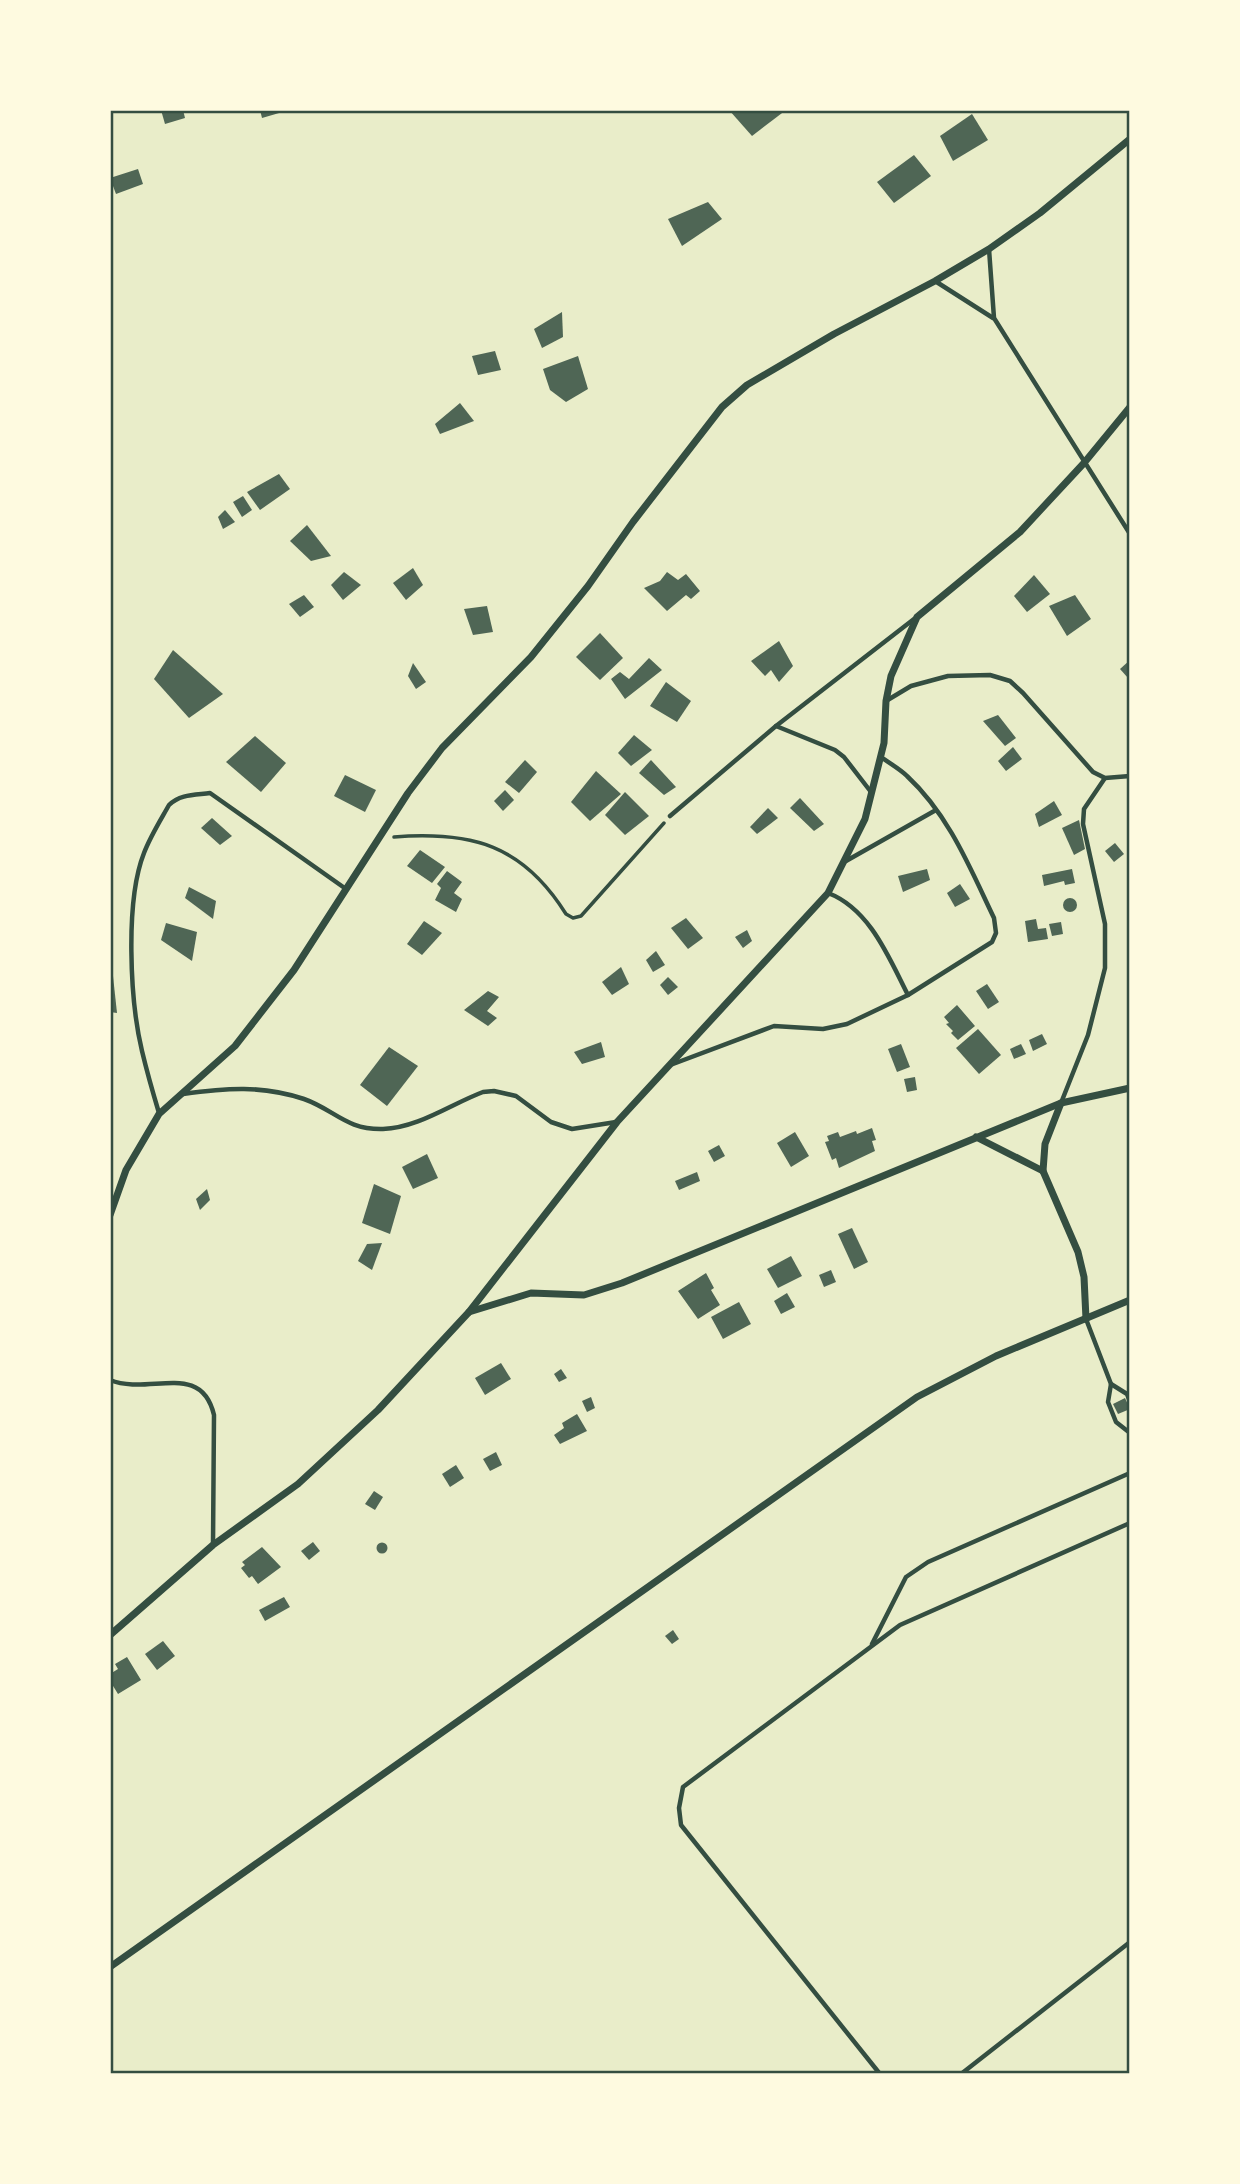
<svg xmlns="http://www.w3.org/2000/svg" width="1240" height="2184" font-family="'Titillium Web',sans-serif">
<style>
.building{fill:#4f6655}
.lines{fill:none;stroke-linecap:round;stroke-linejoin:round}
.path{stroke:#344e41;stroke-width:3.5}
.service{stroke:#344e41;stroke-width:4.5}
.minor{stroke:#344e41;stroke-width:7}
.neatline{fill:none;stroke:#344e41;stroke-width:2.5}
</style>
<rect width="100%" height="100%" fill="#e9edc9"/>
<g class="building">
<polygon points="161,110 183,110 185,118 165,124"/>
<polygon points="260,110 286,110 286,111 262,118"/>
<polygon points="729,110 786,110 752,136"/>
<polygon points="972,114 988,140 953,161 940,136"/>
<polygon points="914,155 931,176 894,203 877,182"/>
<polygon points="138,169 143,184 116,194 110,178"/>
<polygon points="708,202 722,219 682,246 668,219"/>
<polygon points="562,312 563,337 542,348 534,329"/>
<polygon points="495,351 501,370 478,375 472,356"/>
<polygon points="578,356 588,389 566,402 550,390 543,369"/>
<polygon points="460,403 474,421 440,434 435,424"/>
<polygon points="279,474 290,489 260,510 247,492"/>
<polygon points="243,496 252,510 242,517 233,502"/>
<polygon points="225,510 235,522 223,529 218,517"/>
<polygon points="307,525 331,556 311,561 290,541"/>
<polygon points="413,568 423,585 406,600 393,583"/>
<polygon points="344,572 361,585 343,600 331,585"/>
<polygon points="667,572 678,580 686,574 700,591 691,599 686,595 667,611 644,588 660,581"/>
<polygon points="1034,575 1050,594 1027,612 1014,596"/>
<polygon points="304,595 314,607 300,617 289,604"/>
<polygon points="1075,595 1091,619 1067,636 1049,606"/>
<polygon points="487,606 493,632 473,635 464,609"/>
<polygon points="600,633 623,658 600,680 576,657"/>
<polygon points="779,641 793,666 779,682 771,670 765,676 751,661"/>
<polygon points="173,650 223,694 189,718 154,679"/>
<polygon points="649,658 662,670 625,699 611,679 620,672 629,679"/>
<polygon points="1130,660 1130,677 1128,678 1120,669"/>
<polygon points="413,663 426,682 416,689 408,676"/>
<polygon points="666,682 691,701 677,722 650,706"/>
<polygon points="998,715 1016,738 1005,746 983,721"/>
<polygon points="634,735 652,750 631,766 618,753"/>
<polygon points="255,736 286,763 261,792 226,762"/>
<polygon points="1013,747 1022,759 1006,771 998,761"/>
<polygon points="525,760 537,772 519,793 505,782"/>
<polygon points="651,760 676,787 664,795 639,773"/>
<polygon points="596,771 621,794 590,821 571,802"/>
<polygon points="345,775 376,790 365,812 334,796"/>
<polygon points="505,790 514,800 503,811 494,801"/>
<polygon points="625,792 649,816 625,835 605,815"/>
<polygon points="800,798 824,824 814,831 790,808"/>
<polygon points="1054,801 1062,815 1039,827 1035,814"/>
<polygon points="768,808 778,818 757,834 750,827"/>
<polygon points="212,818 232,836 220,845 201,828"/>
<polygon points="1079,820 1085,849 1074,855 1062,828"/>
<polygon points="1115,843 1124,854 1114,862 1105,851"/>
<polygon points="420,850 445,867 432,883 407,866"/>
<polygon points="927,869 930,880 903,892 898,876"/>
<polygon points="1072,869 1075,883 1065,885 1064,881 1044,886 1042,875"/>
<polygon points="447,871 462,882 454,893 462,899 456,912 435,900 441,888 437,884"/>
<polygon points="960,884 970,899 955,907 947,893"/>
<polygon points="189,887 216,901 213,919 185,898"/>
<circle cx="1070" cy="905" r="7"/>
<polygon points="686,918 703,938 688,949 671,928"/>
<polygon points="1036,919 1038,929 1046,928 1048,939 1028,942 1025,921"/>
<polygon points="424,921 442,933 422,955 407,944"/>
<polygon points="1061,922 1063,934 1052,936 1049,924"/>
<polygon points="166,923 197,932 192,961 161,940"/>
<polygon points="747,930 752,941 743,948 735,937"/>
<polygon points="656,951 665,965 653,972 646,960"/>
<polygon points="621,967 629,984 612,995 602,982"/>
<polygon points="113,976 117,1013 110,1012 110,978"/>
<polygon points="668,977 678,987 668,995 660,985"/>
<polygon points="987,984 999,1002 988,1009 976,991"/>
<polygon points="488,991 499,997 487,1011 497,1018 488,1026 464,1010"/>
<polygon points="957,1005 975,1026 958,1040 951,1033 953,1031 946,1024 949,1023 944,1017"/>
<polygon points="978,1029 1001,1055 979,1074 956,1048"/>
<polygon points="1042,1034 1047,1044 1033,1051 1029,1040"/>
<polygon points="601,1042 605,1057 582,1064 574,1052"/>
<polygon points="901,1044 910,1067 897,1072 888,1049"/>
<polygon points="1021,1044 1026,1054 1014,1059 1010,1049"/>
<polygon points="389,1047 418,1066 387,1106 360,1085"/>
<polygon points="915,1077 917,1090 907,1092 904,1079"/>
<polygon points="872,1128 876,1140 872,1141 875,1151 839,1168 836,1158 832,1160 825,1142 829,1141 827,1136 838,1132 840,1137 856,1131 857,1134"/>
<polygon points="795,1132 809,1156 791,1167 777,1143"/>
<polygon points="719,1145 725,1156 714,1162 708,1151"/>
<polygon points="427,1154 438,1178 413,1189 402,1167"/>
<polygon points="697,1172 700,1181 679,1190 675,1181"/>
<polygon points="374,1184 401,1196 390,1234 362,1223"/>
<polygon points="207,1189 210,1200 200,1210 196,1199"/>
<polygon points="852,1228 868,1262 854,1269 838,1234"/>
<polygon points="382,1243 372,1270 358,1261 367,1244"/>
<polygon points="791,1256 802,1276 778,1288 767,1269"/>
<polygon points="831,1270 836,1282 824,1287 819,1275"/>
<polygon points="706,1273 714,1288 711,1290 720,1305 698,1319 678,1291"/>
<polygon points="787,1293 795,1307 781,1314 774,1301"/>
<polygon points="739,1302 751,1324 723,1339 711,1317"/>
<polygon points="501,1363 511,1379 485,1395 475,1378"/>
<polygon points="561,1369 567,1378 559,1382 554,1374"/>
<polygon points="591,1397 595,1408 587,1412 582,1401"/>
<polygon points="1125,1398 1130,1409 1118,1414 1113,1404"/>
<polygon points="577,1414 587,1431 560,1444 554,1435 564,1428 562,1423"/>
<polygon points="496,1452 502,1465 490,1471 483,1459"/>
<polygon points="456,1465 464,1478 450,1487 442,1474"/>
<polygon points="374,1491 383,1497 375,1510 365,1504"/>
<polygon points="313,1542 320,1551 309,1560 301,1551"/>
<circle cx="382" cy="1548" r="5.5"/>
<polygon points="262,1547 281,1567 258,1584 252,1576 249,1578 241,1568 245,1565 242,1562"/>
<polygon points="284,1597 290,1607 265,1621 259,1610"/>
<polygon points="673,1630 679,1639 672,1644 665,1636"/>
<polygon points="163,1641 175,1656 157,1670 145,1654"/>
<polygon points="127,1657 141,1680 118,1694 110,1681 110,1674 118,1669 115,1664"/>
</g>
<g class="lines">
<path class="path" d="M 394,837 C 472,831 523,845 566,914 L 573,918 L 581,916 L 664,823"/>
<g class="service">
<polyline points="989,249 994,318 1130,534"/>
<polyline points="935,281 993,318"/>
<polyline points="886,701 911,686 948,676 990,675 1010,681 1023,693 1093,772 1105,778 1130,776"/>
<polyline points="776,726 835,750 844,757 871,792"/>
<path d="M 881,757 C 889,763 900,769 907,776 C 949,815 970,868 994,918 L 996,933 L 992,942 L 908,995"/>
<polyline points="670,816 776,726 914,619"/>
<polyline points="846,861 936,810"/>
<path d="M 673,1064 L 774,1026 L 823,1029 L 847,1024 L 908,995 C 889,958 870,909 828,893"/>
<path d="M 183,1094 C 226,1088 262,1085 304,1099 C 335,1110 346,1130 383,1129 C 418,1128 451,1104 483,1092 L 494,1091 L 516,1096 L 551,1122 L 572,1129 L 616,1122"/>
<polyline points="1061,1103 1088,1035 1105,968 1105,924 1083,824 1084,809 1105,778"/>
<path d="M 159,1113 C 153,1093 147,1072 142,1051 C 130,1001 125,901 144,853 C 150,837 160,821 169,805 C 180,794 195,795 210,793 L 346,889"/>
<polyline points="1086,1319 1111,1384 1108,1402 1116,1422 1130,1433"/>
<path d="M 110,1380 C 149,1396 201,1360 214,1415 L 213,1545"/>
<polyline points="1111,1384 1127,1394 1130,1402"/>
<polyline points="872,1644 906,1577 928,1562 1130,1473"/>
<polyline points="880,2074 681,1825 679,1808 683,1787 900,1625 1130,1523"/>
<polyline points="961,2074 1130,1942"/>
</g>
<g class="minor">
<polyline points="976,1137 1043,1171 1078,1252 1084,1277 1086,1319"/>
<polyline points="1043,1171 1045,1144 1061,1103"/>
<polyline points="110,1215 126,1170 159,1114 235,1046 294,970 408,793 442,748 531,657 588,586 633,522 722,407 747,385 834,334 935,281 989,249 1040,213 1130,139"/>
<polyline points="469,1312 617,1122 828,893 865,819 884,743 886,701 891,676 917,617 1020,532 1084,463 1130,407"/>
<polyline points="110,1635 213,1545 298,1484 378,1410 469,1312 531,1293 584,1295 622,1283 1061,1103 1130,1088"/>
<polyline points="110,1967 917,1397 996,1356 1130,1300"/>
</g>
</g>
<rect width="1240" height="2184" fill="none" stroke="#fefae0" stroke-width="224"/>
<rect x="112" y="112" width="1016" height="1960" class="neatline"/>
</svg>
